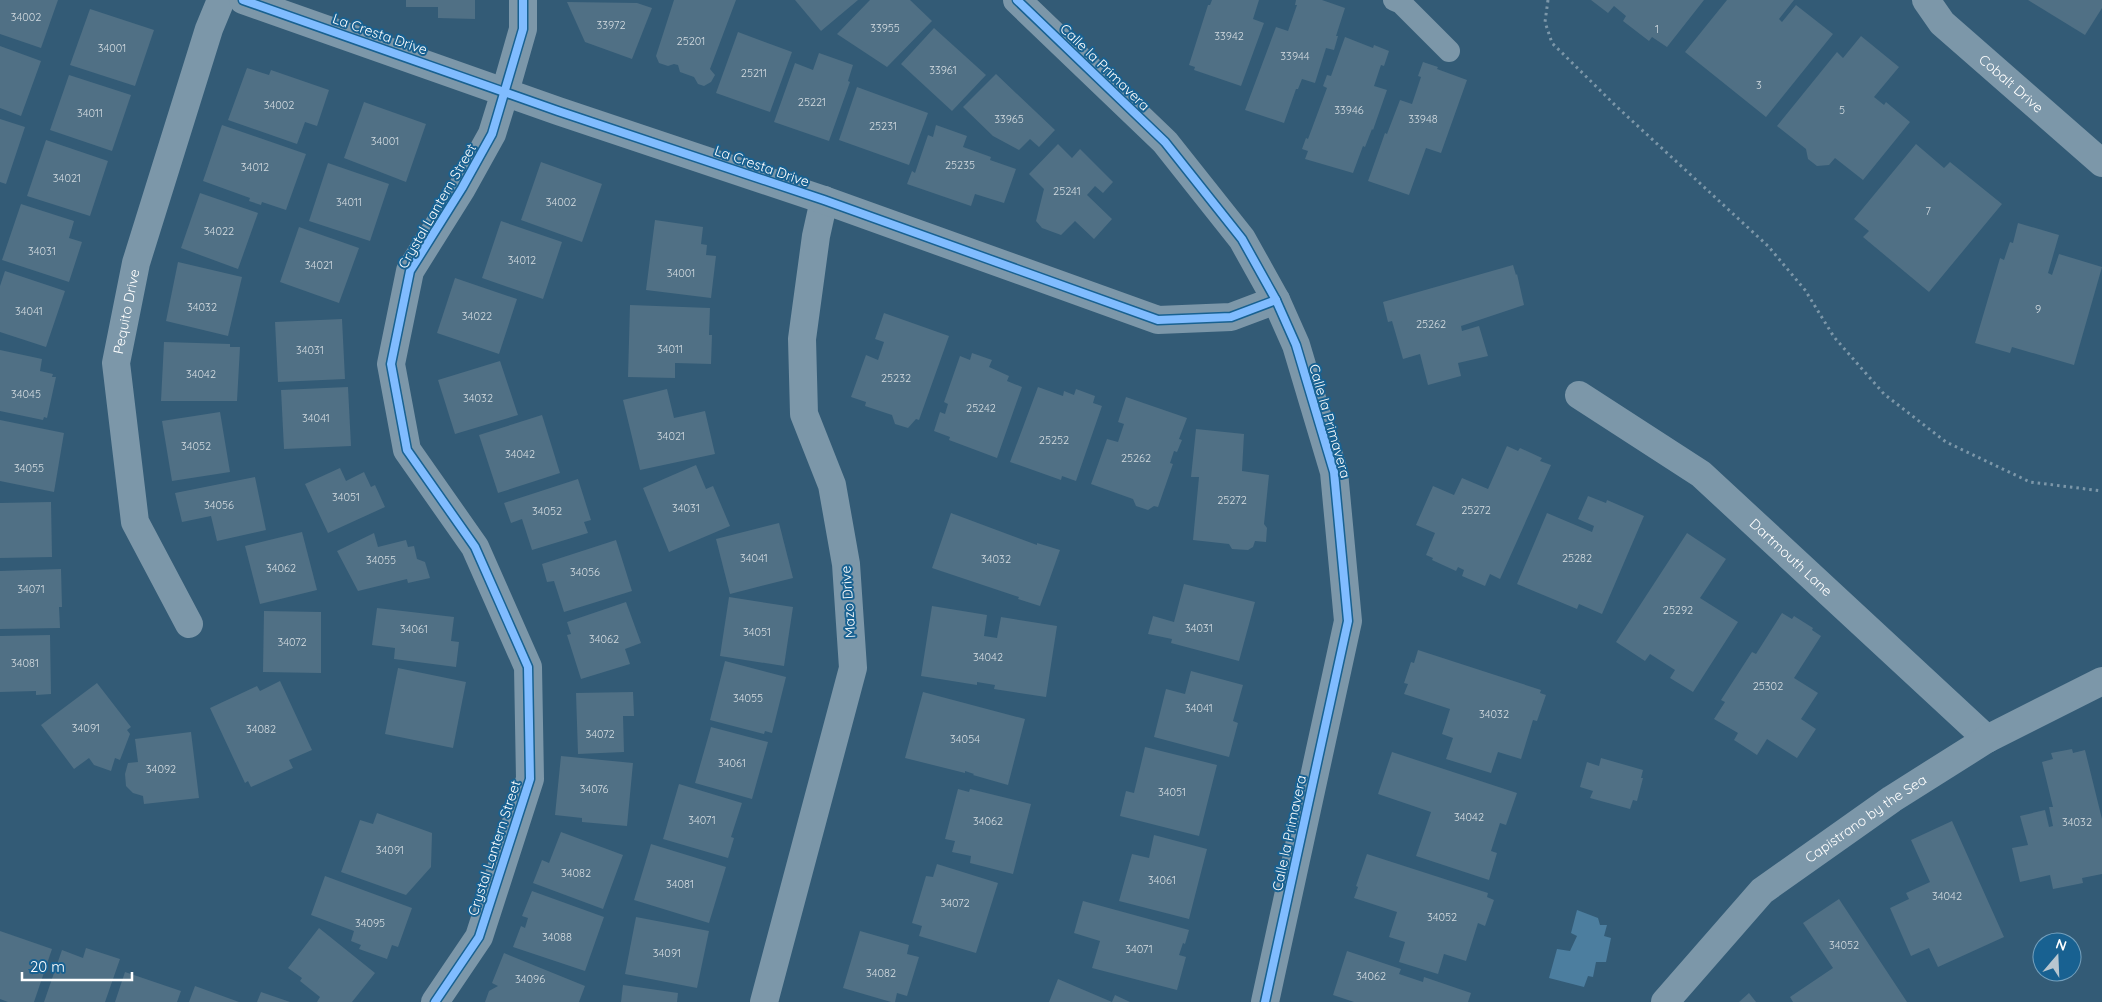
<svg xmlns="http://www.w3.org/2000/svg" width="2102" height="1002" font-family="Quicksand,sans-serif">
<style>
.water{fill:#4c7e9f}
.building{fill:#507085}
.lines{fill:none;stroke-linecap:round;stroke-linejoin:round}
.path{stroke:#7c97a9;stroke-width:3;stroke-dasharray:2.5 4;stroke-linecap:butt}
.service{stroke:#7c97a9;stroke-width:22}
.minor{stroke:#7c97a9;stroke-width:28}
.tertiary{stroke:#7c97a9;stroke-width:28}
.cycleway-casing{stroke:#186191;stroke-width:11}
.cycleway{stroke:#80bcff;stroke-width:8}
.labels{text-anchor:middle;stroke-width:4;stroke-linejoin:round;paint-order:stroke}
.number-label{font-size:11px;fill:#d3dbe0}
.street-label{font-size:14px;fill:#fff;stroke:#186191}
</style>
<rect width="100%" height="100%" fill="#335b76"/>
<polygon class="water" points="1577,910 1598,918 1600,925 1607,925 1604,936 1611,938 1606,962 1596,962 1593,977 1588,976 1584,987 1549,978 1557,949 1570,951 1577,936 1571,933"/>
<g class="building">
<polygon points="0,0 58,0 41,48 0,34"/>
<polygon points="406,0 475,0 475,19 438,18 438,7 406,7"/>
<polygon points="674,0 736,0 710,69 715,75 711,82 704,86 698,84 694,77 680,72 678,65 674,64 668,66 659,63 656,56"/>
<polygon points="795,0 858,0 821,31"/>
<polygon points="870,0 910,0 932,21 887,67 837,34"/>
<polygon points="1212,0 1259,0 1253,19 1264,23 1241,86 1194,70 1195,67 1189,65 1208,5 1210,5"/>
<polygon points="1296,0 1322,0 1345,8 1336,36 1338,36 1334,50 1326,48 1315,83 1302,79 1298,89 1296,89 1284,123 1245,110 1276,27 1288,31 1297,5 1295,5"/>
<polygon points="1591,0 1704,0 1667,47 1652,37 1649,41 1623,21 1626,16 1614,6 1608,13"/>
<polygon points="1727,0 1794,0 1779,19 1782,22 1796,5 1833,34 1766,117 1685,52"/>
<polygon points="2028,0 2102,0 2102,8 2085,35"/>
<polygon points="567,2 637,3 652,8 632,59 585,42"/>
<polygon points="90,9 154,30 135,86 70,65"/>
<polygon points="934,28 986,75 952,111 901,64"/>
<polygon points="738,32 792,52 770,112 716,93"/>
<polygon points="1861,36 1899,67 1874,97 1884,105 1886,102 1910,122 1863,180 1835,158 1829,165 1817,166 1808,159 1806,149 1777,126 1837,52 1843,58"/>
<polygon points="1345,37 1373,48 1374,45 1389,51 1384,66 1381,65 1374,86 1387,90 1373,130 1372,129 1365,147 1363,146 1353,173 1305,159 1308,151 1302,149 1306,138 1308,139 1327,88 1323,86 1327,75 1331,76"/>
<polygon points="0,46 41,61 21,116 0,108"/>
<polygon points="819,53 853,65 848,81 850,82 829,141 774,122 795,63 813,70"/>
<polygon points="1423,62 1438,67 1437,69 1467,80 1441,153 1426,148 1409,195 1368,181 1385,133 1387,134 1400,100 1412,104 1421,77 1418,76"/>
<polygon points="247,68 269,75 271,70 329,90 317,126 305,122 297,144 228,120"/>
<polygon points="996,74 1055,130 1039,147 1030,139 1019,150 993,136 963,107"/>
<polygon points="69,75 131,95 112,151 50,130"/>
<polygon points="857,87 928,113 909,165 839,140"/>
<polygon points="364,102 426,124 406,182 344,158"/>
<polygon points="0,119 25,127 6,184 0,182"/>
<polygon points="222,125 306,154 286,210 262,202 261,205 249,201 250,198 203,181"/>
<polygon points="936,125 967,136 963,147 991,157 990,160 1016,169 1004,203 975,194 971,206 907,184 912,171 915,173 928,135 933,137"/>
<polygon points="46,140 108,161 90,216 27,196"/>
<polygon points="1058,144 1072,158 1080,149 1113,182 1103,193 1095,186 1087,195 1112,219 1094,239 1075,221 1061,235 1042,228 1036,221 1044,189 1029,174"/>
<polygon points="1916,144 1944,168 1950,162 2002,204 1929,292 1863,237 1869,231 1854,219"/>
<polygon points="541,162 602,184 582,242 521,220"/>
<polygon points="328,163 389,184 370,241 309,221"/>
<polygon points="200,193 258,213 238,269 181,248"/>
<polygon points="21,204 74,221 69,238 82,242 69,282 2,260"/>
<polygon points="655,220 703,227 701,244 707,245 706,255 716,256 711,298 646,290"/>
<polygon points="501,221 562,242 543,299 482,278"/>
<polygon points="2018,223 2059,235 2048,273 2052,275 2059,254 2102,267 2074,365 2012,347 2010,353 1975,343 2000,258 2004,260 2010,242 2013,243"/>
<polygon points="299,227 359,248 339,303 280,282"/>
<polygon points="178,262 242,277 228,336 166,321"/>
<polygon points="1513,265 1516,275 1517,274 1524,305 1461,326 1462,331 1479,326 1488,356 1458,363 1461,376 1428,385 1420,354 1403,359 1392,321 1388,322 1383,302"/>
<polygon points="5,271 65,291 46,347 0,332 0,286"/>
<polygon points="455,278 517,299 499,354 437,333"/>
<polygon points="630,305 710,308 709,335 712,335 711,364 675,363 675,378 628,377"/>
<polygon points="884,313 949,336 919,420 916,419 908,428 895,424 892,415 865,406 866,402 851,397 866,355 878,360 884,342 875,339"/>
<polygon points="342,319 345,379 278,382 275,322"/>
<polygon points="164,342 230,344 230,347 240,347 237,401 161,401"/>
<polygon points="0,350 42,359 40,371 53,374 52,377 56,377 47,418 44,417 43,420 0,411"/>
<polygon points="972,353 992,360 989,367 1009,376 1007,381 1022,387 997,458 949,440 950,437 934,431 940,412 945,414 948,404 944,402 960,356 970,360"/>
<polygon points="500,361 518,415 455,434 438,380"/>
<polygon points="348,387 351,446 284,449 281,390"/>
<polygon points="1038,387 1063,396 1064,391 1074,395 1076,389 1095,396 1093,403 1102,406 1076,481 1062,476 1061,480 1010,462"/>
<polygon points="667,389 674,418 705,411 715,454 640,470 623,400"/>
<polygon points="1126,397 1187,418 1179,439 1182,440 1177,452 1174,451 1170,463 1173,464 1158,507 1154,506 1148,510 1136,506 1133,499 1091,484 1107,439 1118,442 1124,424 1118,422"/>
<polygon points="220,412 230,472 172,481 162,421"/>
<polygon points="542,415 560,473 498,493 479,435"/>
<polygon points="0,420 64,433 54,492 0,481"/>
<polygon points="1196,429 1244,434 1242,471 1269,475 1264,524 1267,528 1266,542 1255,541 1253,547 1248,550 1232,549 1229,544 1193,540 1199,477 1191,477"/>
<polygon points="1507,446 1518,451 1520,448 1542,458 1540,461 1551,465 1500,579 1490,574 1485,586 1462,576 1464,570 1458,567 1456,571 1432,560 1433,558 1426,555 1435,533 1416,525 1433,486 1454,495 1462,478 1488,489"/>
<polygon points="696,465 706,489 713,486 730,526 669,552 643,488"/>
<polygon points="340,468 346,481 364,472 371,487 375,485 385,507 328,533 305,484"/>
<polygon points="255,477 266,530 217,541 211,516 182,522 175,493"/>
<polygon points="578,479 591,520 584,522 588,533 532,550 522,519 511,523 504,503"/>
<polygon points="1588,496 1606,503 1607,500 1644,516 1602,614 1579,604 1577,609 1517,584 1547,513 1592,532 1594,526 1578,519"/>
<polygon points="51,502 52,557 0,558 0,503"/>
<polygon points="951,513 1037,545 1037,543 1060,550 1040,606 1018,599 1019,597 932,568"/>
<polygon points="779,523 793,578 730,594 716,539"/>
<polygon points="302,532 317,590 260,604 245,546"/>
<polygon points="374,533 378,547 406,540 408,547 414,546 417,559 425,562 430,578 408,583 407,579 358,591 337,551"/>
<polygon points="1687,533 1726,559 1700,598 1738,622 1693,692 1670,678 1675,670 1650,654 1645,661 1616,642"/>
<polygon points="616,540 632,591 564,612 554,581 547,582 542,564"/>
<polygon points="61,569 62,607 59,607 60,628 0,629 0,571"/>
<polygon points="1184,584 1255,602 1239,661 1171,643 1172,639 1148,634 1153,616 1174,622"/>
<polygon points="729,597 793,607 784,666 720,656"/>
<polygon points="626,602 641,643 625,649 630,664 581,679 567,635 571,634 567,622"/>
<polygon points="932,606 987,615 984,636 997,638 1001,617 1057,626 1046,697 994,689 995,685 977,682 977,685 921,676"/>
<polygon points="377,608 454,617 451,641 459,642 456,667 394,659 395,648 372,645"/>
<polygon points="264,611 321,612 321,673 263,672"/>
<polygon points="1782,613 1792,619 1794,616 1813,628 1812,630 1821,636 1794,678 1818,693 1801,719 1816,729 1797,758 1767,739 1757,755 1734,740 1738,733 1714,719 1725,702 1721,700 1752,652 1756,654"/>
<polygon points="50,635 51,694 36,695 36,691 0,692 0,636"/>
<polygon points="1418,650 1541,690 1540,693 1546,695 1537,721 1533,720 1521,759 1498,752 1491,773 1446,759 1453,738 1442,734 1450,709 1404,694 1408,684 1404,683 1411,662 1414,663"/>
<polygon points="725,661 786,677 772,733 765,731 764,734 710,720"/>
<polygon points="398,668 466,682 453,748 385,734"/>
<polygon points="1191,671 1243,685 1233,721 1238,723 1229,757 1154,737 1166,689 1185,694"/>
<polygon points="280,681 312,750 289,760 293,768 251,787 248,781 245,783 210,708 257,686 260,691"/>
<polygon points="97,683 131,727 127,730 130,734 120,760 115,758 111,771 94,765 89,758 74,769 41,725"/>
<polygon points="633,692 634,716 623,716 624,752 578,754 576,693"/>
<polygon points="923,692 1025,719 1008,785 973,775 974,774 965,771 965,773 905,758"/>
<polygon points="711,727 768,742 752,799 695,783"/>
<polygon points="191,732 199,798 144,804 143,796 133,793 126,786 125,774 128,763 138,762 135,739"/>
<polygon points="1145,747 1217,765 1199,836 1120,816 1126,791 1134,793"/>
<polygon points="2072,749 2073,753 2085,750 2102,819 2102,874 2082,878 2083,883 2053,889 2050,875 2020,882 2012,848 2028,845 2020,816 2045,810 2049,827 2053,826 2049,807 2053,807 2042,762 2053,759 2051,753"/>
<polygon points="1392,752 1517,793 1506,825 1500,823 1491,851 1497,853 1489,880 1416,856 1431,812 1378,794"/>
<polygon points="561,756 633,763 627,826 582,822 582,818 555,815"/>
<polygon points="1601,758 1643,770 1641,778 1643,778 1637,801 1633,800 1630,809 1590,798 1593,791 1580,787 1587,762 1599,766"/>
<polygon points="679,784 742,803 731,837 734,838 728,858 663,839"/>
<polygon points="958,789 969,792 970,789 1031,804 1013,874 970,863 971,856 952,852 955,841 945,839"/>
<polygon points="377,813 432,833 431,867 406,895 341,872 360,820 373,824"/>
<polygon points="1952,821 2004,937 1938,967 1929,948 1911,956 1890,908 1909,899 1906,893 1930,882 1911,840"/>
<polygon points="561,832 623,855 603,909 533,883 542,860 549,863"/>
<polygon points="1154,835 1207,849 1189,919 1119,901 1132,854 1149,858"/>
<polygon points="651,844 726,867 709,923 634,900"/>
<polygon points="1367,854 1488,893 1487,897 1494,900 1485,926 1478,923 1466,961 1444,954 1438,974 1399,962 1405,942 1389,937 1397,912 1354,898 1358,887 1356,886"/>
<polygon points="937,864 998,883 976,953 919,936 922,926 912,923 926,876 933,877"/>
<polygon points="325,876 412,908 398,947 392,945 387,959 359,949 361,945 351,941 354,931 311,915"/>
<polygon points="532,891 604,917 585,971 513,947 521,926 525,928 528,918 522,916"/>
<polygon points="1839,899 1907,1002 1793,1002 1790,997 1833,968 1803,923"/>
<polygon points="1083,901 1189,930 1185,944 1183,943 1179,955 1186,957 1177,990 1092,968 1100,941 1074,933"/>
<polygon points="636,917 709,931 697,988 625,974"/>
<polygon points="319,928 375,973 352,1002 317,1002 320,997 300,981 302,978 288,968"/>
<polygon points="0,931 52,949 34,1002 8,1002 0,999"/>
<polygon points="860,931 909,945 907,954 919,957 907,996 897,993 895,1002 891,1002 843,988"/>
<polygon points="86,948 120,959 105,1002 44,1002 62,950 83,958"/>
<polygon points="1347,951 1401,969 1399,974 1423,982 1424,977 1471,993 1468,1002 1354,1002 1333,995"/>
<polygon points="504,953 585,986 579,1002 485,1002 489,991 498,986 492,983"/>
<polygon points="125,972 181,991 177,1002 115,1002"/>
<polygon points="1058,979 1112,1002 1115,995 1130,1002 1049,1002"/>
<polygon points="623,985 678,993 677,1002 621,1002"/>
<polygon points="195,986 239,1002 189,1002"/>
<polygon points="261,992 290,1002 257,1002"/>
<polygon points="1749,993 1756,1002 1739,1002"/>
</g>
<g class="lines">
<polyline class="path" points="1548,0 1545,22 1552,43 1616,106 1768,246 1805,290 1834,337 1884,394 1946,442 2030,482 2102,491"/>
<polyline class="service" points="1394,0 1401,3 1449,51"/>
<g class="minor">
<path id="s1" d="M 1926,0 L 1942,23 L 2102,163"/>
<polyline points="505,92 523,29 523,0"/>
<path id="s2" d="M 1579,395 L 1701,474 L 1987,739"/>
<path id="s3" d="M 189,624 L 135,522 L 116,363 L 136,263 L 209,29 L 221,0"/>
<polyline points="764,1002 853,668 846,564 832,485 804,414 802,339 816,236 824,200"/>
<path id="s4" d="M 1665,1002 L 1762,891 L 1892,799 L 1987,739 L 2102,681"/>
</g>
<g class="tertiary">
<polyline points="243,0 558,111 824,200 1158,320 1231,317 1276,300"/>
<polyline points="1017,0 1165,142 1242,239 1276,300 1296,345 1334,472 1348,621 1265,1002"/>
<polyline points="435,1002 479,937 530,779 528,667 475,547 407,450 391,364 410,271 462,188 492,134 505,92"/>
</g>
<g class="cycleway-casing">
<g id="cycleway">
<polyline points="243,0 558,111 824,200 1158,320 1231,317 1276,300"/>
<polyline points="1017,0 1165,142 1242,239 1276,300 1296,345 1334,472 1348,621 1265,1002"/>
<polyline points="435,1002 479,937 530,779 528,667 475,547 407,450 391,364 410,271 462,188 492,134 523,29 523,0"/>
</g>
</g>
<use href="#cycleway" class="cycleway"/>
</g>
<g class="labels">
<g class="number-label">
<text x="26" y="21">34002</text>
<text x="611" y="29">33972</text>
<text x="885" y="32">33955</text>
<text x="1657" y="33">1</text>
<text x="1229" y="40">33942</text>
<text x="691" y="45">25201</text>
<text x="112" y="52">34001</text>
<text x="1295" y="60">33944</text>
<text x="943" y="74">33961</text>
<text x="754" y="77">25211</text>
<text x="1759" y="89">3</text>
<text x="812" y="106">25221</text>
<text x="279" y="109">34002</text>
<text x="1349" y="114">33946</text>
<text x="1842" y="114">5</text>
<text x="90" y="117">34011</text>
<text x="1009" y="123">33965</text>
<text x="1423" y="123">33948</text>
<text x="883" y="130">25231</text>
<text x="385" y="145">34001</text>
<text x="960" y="169">25235</text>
<text x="255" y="171">34012</text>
<text x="67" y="182">34021</text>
<text x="1067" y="195">25241</text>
<text x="349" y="206">34011</text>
<text x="561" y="206">34002</text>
<text x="1928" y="215">7</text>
<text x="219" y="235">34022</text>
<text x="42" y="255">34031</text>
<text x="522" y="264">34012</text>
<text x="319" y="269">34021</text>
<text x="681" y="277">34001</text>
<text x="202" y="311">34032</text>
<text x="2038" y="313">9</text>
<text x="29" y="315">34041</text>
<text x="477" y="320">34022</text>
<text x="1431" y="328">25262</text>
<text x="670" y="353">34011</text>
<text x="310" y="354">34031</text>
<text x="201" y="378">34042</text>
<text x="896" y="382">25232</text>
<text x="26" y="398">34045</text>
<text x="478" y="402">34032</text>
<text x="981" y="412">25242</text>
<text x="316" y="422">34041</text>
<text x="671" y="440">34021</text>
<text x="1054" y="444">25252</text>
<text x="196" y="450">34052</text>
<text x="520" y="458">34042</text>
<text x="1136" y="462">25262</text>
<text x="29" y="472">34055</text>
<text x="346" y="501">34051</text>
<text x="1232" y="504">25272</text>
<text x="219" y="509">34056</text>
<text x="686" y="512">34031</text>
<text x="1476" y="514">25272</text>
<text x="547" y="515">34052</text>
<text x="754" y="562">34041</text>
<text x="1577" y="562">25282</text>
<text x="996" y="563">34032</text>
<text x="381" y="564">34055</text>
<text x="281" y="572">34062</text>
<text x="585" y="576">34056</text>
<text x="31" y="593">34071</text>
<text x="1678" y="614">25292</text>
<text x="1199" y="632">34031</text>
<text x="414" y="633">34061</text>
<text x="757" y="636">34051</text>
<text x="604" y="643">34062</text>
<text x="292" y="646">34072</text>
<text x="988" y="661">34042</text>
<text x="25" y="667">34081</text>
<text x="1768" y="690">25302</text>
<text x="748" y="702">34055</text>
<text x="1199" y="712">34041</text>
<text x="1494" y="718">34032</text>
<text x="86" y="732">34091</text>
<text x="261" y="733">34082</text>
<text x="600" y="738">34072</text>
<text x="965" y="743">34054</text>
<text x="732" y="767">34061</text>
<text x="161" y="773">34092</text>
<text x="594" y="793">34076</text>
<text x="1172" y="796">34051</text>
<text x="1469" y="821">34042</text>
<text x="702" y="824">34071</text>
<text x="988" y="825">34062</text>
<text x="2077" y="826">34032</text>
<text x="390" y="854">34091</text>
<text x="576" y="877">34082</text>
<text x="1162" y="884">34061</text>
<text x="680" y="888">34081</text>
<text x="1947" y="900">34042</text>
<text x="955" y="907">34072</text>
<text x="1442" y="921">34052</text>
<text x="370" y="927">34095</text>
<text x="557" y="941">34088</text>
<text x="1844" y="949">34052</text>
<text x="1139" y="953">34071</text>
<text x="667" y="957">34091</text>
<text x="881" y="977">34082</text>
<text x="1371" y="980">34062</text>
<text x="530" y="983">34096</text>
</g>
<g class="street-label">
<text transform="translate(380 34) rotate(19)" y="5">La Cresta Drive</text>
<text transform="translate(1105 67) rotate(44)" y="5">Calle la Primavera</text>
<text dy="5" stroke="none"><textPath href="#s1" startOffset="120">Cobalt Drive</textPath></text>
<text transform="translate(762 166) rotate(19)" y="5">La Cresta Drive</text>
<text transform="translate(437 206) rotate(-60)" y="5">Crystal Lantern Street</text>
<text dy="5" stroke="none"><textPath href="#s3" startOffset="328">Pequito Drive</textPath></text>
<text transform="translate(1330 421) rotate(74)" y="5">Calle la Primavera</text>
<text dy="5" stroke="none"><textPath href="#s2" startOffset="268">Dartmouth Lane</textPath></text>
<text transform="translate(848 602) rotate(-94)" y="5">Mazo Drive</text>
<text dy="5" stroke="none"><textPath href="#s4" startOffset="274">Capistrano by the Sea</textPath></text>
<text transform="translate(1289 833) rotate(-78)" y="5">Calle la Primavera</text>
<text transform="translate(494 848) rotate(-72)" y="5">Crystal Lantern Street</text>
</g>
</g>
<g transform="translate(2057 957) rotate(19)"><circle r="24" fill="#186191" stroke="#74a0bd"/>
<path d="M0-4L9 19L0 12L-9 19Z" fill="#b8c6cf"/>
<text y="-8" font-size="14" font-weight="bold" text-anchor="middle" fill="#ffffff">N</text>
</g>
<path d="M22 972v8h110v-8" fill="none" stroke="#ffffff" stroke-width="2.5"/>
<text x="30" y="972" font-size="15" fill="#ffffff" stroke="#186191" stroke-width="4" paint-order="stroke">20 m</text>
</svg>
